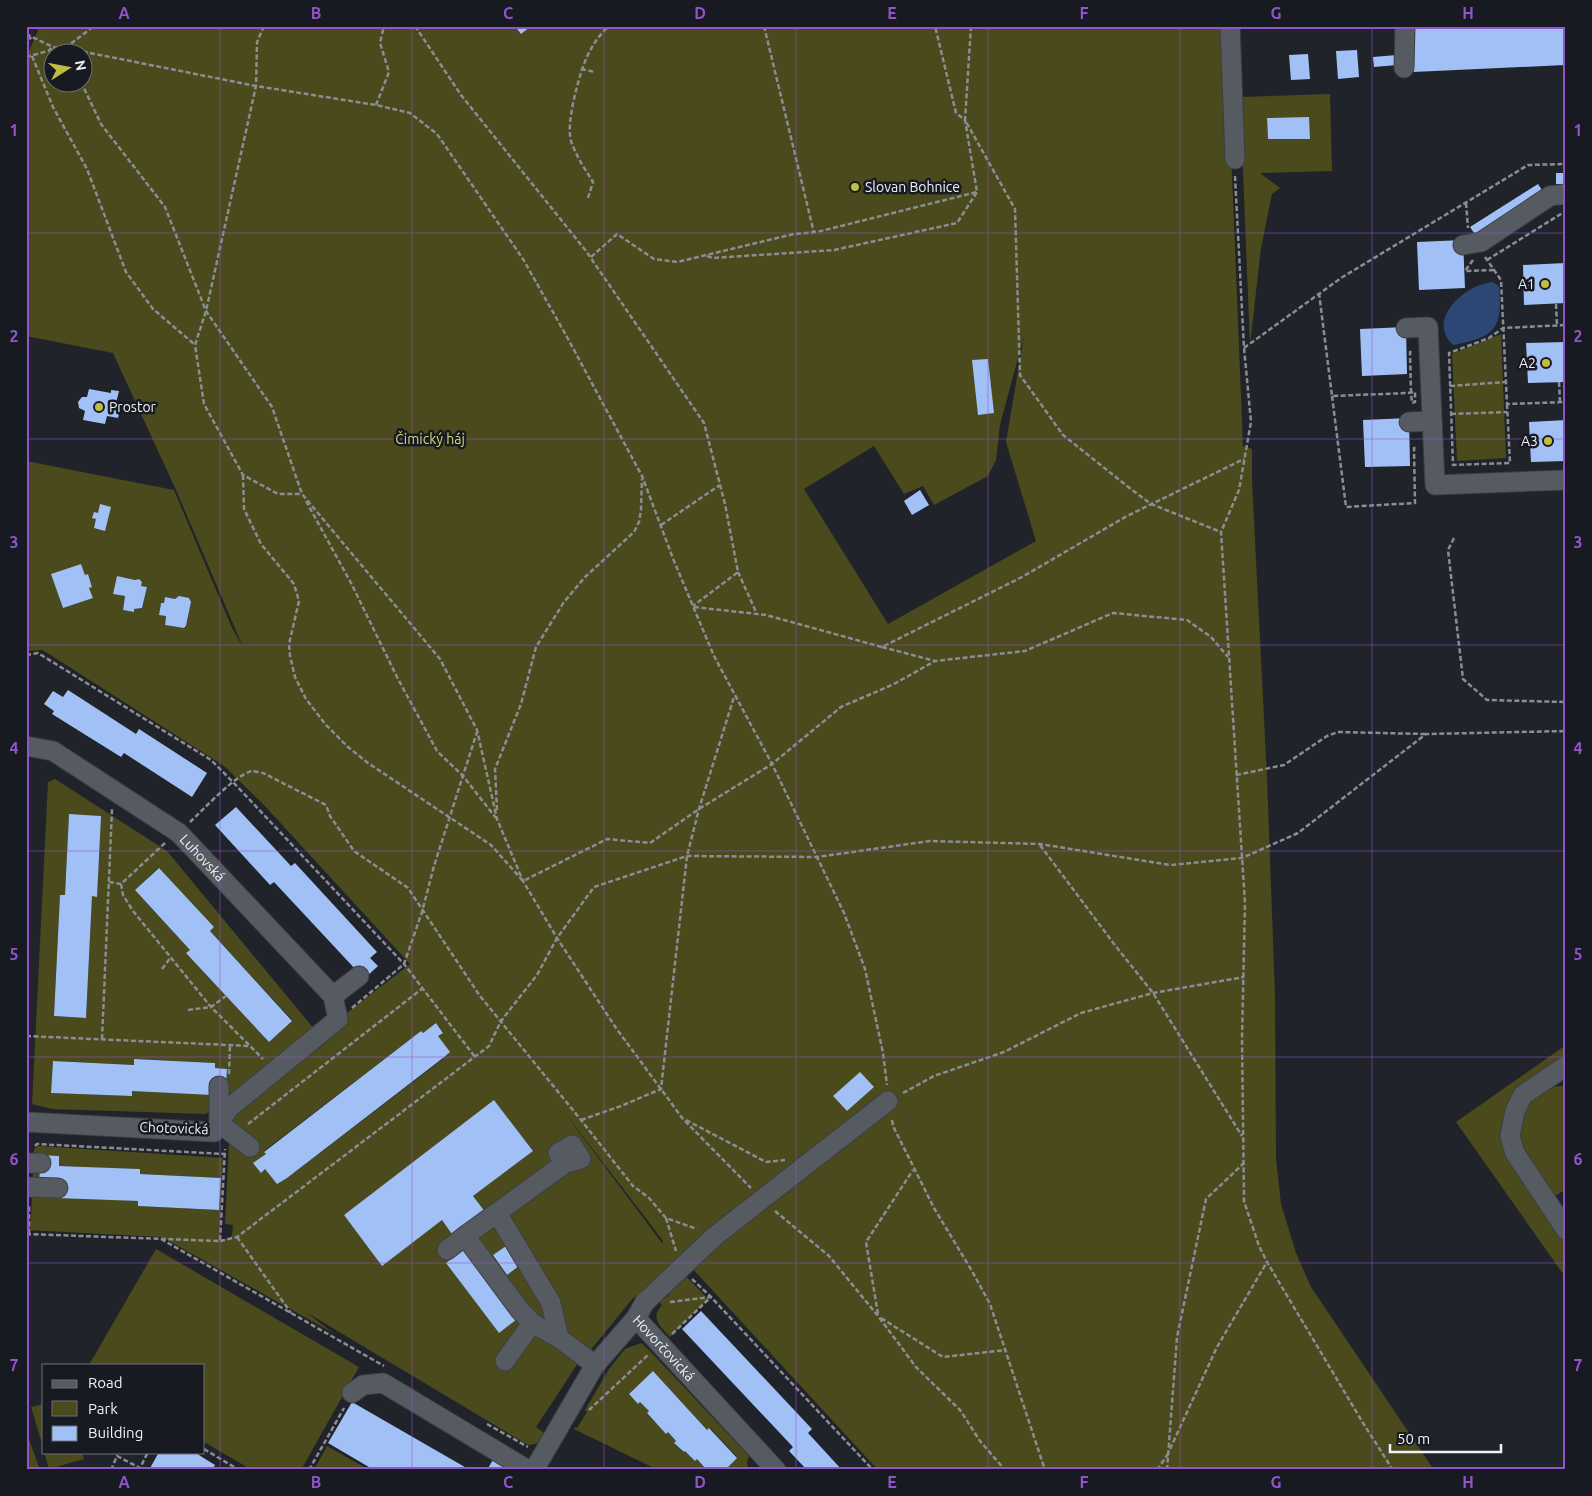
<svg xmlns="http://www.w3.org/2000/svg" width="1592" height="1496" font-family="Ubuntu,sans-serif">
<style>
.green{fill:#4a4a1c;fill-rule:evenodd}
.water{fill:#2d4774}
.building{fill:#a1c1f6}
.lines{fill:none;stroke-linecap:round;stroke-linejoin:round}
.minor-casing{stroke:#3d3f44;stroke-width:21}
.path{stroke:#8a8d93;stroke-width:2.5;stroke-dasharray:5 2.5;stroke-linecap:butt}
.minor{stroke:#565b62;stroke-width:19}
.path-bridge{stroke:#8a8d93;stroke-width:2.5;stroke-dasharray:5 2.5;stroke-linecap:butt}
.grid{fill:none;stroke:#9254ca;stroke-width:1;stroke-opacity:0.55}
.poi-dot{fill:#bfbe41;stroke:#171a20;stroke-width:2}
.labels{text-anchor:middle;stroke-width:5;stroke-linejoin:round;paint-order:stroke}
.poi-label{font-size:14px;fill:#f0f2f7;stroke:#171a20;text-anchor:end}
.park-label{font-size:14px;fill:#d6d67d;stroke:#171a20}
.street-label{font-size:14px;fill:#f0f2f7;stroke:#171a20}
.neatline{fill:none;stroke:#9254ca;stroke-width:2}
.grid-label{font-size:16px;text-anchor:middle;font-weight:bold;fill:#9254ca}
</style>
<rect width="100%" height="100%" fill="#20242a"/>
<g class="green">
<path d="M 32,26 L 1226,26 L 1243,446 L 1252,449 L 1252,481 L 1267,778 L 1275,995 L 1276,1158 L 1281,1204 L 1296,1253 L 1311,1287 L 1434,1470 L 878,1470 L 691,1267 L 642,1297 L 633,1298 L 589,1352 L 586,1351 L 536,1427 L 544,1433 L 546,1436 L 541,1443 L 528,1445 L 306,1312 L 333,1333 L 162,1237 L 26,1230 L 26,1220 L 31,1220 L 34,1149 L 39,1146 L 223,1158 L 219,1239 L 229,1239 L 232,1235 L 233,1225 L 225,1224 L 231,1103 L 410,964 L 263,804 L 224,766 L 49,654 L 42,650 L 26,651 L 26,581 L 29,579 L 26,570 L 29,568 L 26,560 L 26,461 L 174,490 L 232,628 L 243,647 L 176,490 L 113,353 L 26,336 L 26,58 L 38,30 ZM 52,52 L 82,52 L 82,82 L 52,82 ZM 1024,336 L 1006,442 L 1036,541 L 888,624 L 804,489 L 874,446 L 904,494 L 923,486 L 934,505 L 988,476 L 996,460 L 1000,425 ZM 81,564 L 85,575 L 88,574 L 92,586 L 89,588 L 93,598 L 63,608 L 52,574 ZM 117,576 L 135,580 L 139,579 L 142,582 L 141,586 L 147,587 L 142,608 L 134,609 L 133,612 L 123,610 L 125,596 L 113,594 ZM 165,597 L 175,599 L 179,597 L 191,602 L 186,628 L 165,625 L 166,616 L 159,614 L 161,603 L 164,603 ZM 436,1023 L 443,1032 L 438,1036 L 443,1059 L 287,1178 L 265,1169 L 261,1172 L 254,1163 L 266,1154 L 264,1151 L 421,1031 L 423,1033 ZM 873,1087 L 847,1111 L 833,1096 ZM 495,1101 L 533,1151 L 473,1196 L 486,1213 L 454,1236 L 442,1220 L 382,1265 L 344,1215 ZM 558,1104 L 651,1225 L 663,1241 L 662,1243 ZM 41,1155 L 59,1156 L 59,1166 L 139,1169 L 140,1174 L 220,1178 L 219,1210 L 138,1206 L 138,1201 L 98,1199 ZM 468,1246 L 493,1280 L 488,1283 L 516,1320 L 499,1333 L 446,1263 ZM 506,1246 L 519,1266 L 507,1275 L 493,1255 Z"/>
<path d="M 1330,94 L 1332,171 L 1260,173 L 1280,188 L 1272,194 L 1261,248 L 1250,345 L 1240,97 ZM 1267,118 L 1309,139 L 1268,139 Z"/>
<polygon points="1501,334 1506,458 1457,461 1452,354"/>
<path d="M 55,779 L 167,851 L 315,1030 L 206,1114 L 52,1109 L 32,1104 L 48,782 ZM 69,815 L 100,816 L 97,896 L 92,896 L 86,1018 L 54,1016 L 60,896 L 65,895 ZM 158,868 L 214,927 L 210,931 L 292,1020 L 269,1042 L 186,953 L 190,950 L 135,890 ZM 134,1059 L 215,1063 L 215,1068 L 227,1069 L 226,1084 L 132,1091 L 132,1096 L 51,1093 L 53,1061 L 134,1065 Z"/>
<polygon points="1566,1045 1566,1060 1507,1121 1566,1238 1566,1278 1456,1122"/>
<polygon points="1561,1086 1566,1086 1566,1189 1552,1198 1522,1154 1518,1126 1529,1101 1551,1087"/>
<polygon points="156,1249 359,1367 301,1470 252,1470 204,1442 204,1365 89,1365"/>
<path d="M 681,1271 L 708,1299 L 670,1337 C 660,1326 650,1318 662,1305 L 659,1302 L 669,1295 L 663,1289 Z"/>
<polygon points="641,1343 648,1349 749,1456 747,1462 748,1470 725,1470 737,1457 710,1428 707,1430 653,1371 629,1394 638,1404 640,1402 649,1411 647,1414 666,1433 668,1432 676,1441 674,1443 683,1452 685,1451 695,1461 697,1459 705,1468 704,1470 658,1470 574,1429 575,1427 577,1428 587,1412 585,1410 609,1369 625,1349"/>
<polygon points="44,1404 44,1450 31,1407"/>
<polygon points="26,1431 40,1470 26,1470"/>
<polygon points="327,1446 369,1470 314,1470"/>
<polygon points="44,1452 82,1452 84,1459 49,1469"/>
</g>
<path class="water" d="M 1493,282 L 1499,286 C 1503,329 1495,337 1453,345 C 1425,319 1466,284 1493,282 Z"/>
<g class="building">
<polygon points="515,26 531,26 521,34"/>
<polygon points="1411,26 1564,26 1565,65 1413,72"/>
<polygon points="1357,50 1359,77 1338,79 1336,51"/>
<polygon points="1308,54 1310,79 1291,80 1289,55"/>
<polygon points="1397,55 1397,65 1374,67 1373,57"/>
<polygon points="1309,117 1310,139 1268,139 1267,118"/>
<rect x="1556" y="173" width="8" height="11"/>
<polygon points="1538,184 1544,193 1476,236 1470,227"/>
<polygon points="1463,240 1465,288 1419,290 1417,242"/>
<polygon points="1566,263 1566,303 1524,305 1523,265"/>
<polygon points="1406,327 1407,374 1362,376 1360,329"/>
<polygon points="1566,342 1566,382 1528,383 1526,343"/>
<polygon points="988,359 994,413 978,415 972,360"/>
<polygon points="89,389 111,393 111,390 119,391 116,403 121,404 118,418 107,416 105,424 83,420 85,411 79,408 78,402 82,397 87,397"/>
<polygon points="1409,418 1410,466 1365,467 1363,420"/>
<polygon points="1566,420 1566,461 1531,462 1529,422"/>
<polygon points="920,490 929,505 912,515 904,501"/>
<polygon points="100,504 111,507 105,531 94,528 96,519 92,518 94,512 98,513"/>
<polygon points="81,564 85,575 88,574 92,587 89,588 93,598 63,608 51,574"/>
<polygon points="117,576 135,580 139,579 142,582 141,586 147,587 142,608 134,609 134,612 123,610 125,596 113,594"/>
<polygon points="179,596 189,598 191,602 186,626 184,628 165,625 166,616 159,615 161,603 164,603 165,597 175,599"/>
<polygon points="68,690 136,734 139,729 207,773 192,797 124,753 121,757 52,714 54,711 44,704 53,691 63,697"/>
<polygon points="236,807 291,866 295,863 377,952 370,958 378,966 366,977 357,971 274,882 270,885 215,825"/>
<polygon points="69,814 101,816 97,897 92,896 86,1018 54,1016 60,895 65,895"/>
<polygon points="159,868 214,927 210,931 292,1021 269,1042 186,953 190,950 135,890"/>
<polygon points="436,1023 443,1033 438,1036 450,1052 443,1058 287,1178 277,1184 265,1169 261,1173 253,1163 266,1154 264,1152 421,1031 423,1033"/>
<polygon points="134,1059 215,1063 215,1068 227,1069 226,1085 213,1095 132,1091 132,1096 51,1093 53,1061 134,1065"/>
<polygon points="860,1072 874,1087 847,1111 833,1096"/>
<polygon points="494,1100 533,1151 473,1196 486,1213 454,1237 442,1220 382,1266 344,1215"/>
<polygon points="41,1155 59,1156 59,1166 140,1169 140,1174 221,1178 219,1210 138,1206 138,1201 57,1198 58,1184 39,1183"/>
<polygon points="468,1246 493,1280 488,1283 516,1320 499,1333 446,1263"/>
<polygon points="506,1246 519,1266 507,1275 493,1255"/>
<polygon points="701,1311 812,1429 808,1433 842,1470 807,1470 789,1451 793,1447 682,1329"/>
<polygon points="653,1371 707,1430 709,1428 737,1458 725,1470 704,1470 705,1468 697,1459 695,1461 685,1451 684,1452 674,1443 676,1441 668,1432 666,1434 647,1413 649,1411 640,1402 638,1404 629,1394"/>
<polygon points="352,1402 470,1470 374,1470 328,1443"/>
<polygon points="159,1452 194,1452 215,1465 212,1470 149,1470"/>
<polygon points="494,1458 511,1470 487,1470"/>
</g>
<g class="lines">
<g class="minor-casing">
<g id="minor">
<polyline points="1230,26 1235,159"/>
<polyline points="1404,68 1405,26"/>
<polyline points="1463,245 1481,242 1550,196 1566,194"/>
<polyline points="1406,328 1428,327 1435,485 1566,480"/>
<polyline points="1409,422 1432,421"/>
<path id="s1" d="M 26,746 L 53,751 L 179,833 L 333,996 L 338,1019 L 228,1109 L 214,1132 L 26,1122"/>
<polyline points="333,996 359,976"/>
<polyline points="1566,1066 1523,1095 1515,1111 1510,1136 1515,1153 1566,1230"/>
<polyline points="219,1086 219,1123 250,1147"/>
<polyline points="26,1163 41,1163"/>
<polyline points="26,1187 58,1188"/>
<polyline points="497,1213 551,1303 559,1338"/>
<polyline points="465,1236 564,1164 581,1159 572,1145 558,1153 564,1164"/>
<polyline points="447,1250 465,1236 519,1309 532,1323 559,1338 595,1365"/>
<path id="s2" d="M 636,1318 L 776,1470"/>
<polyline points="505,1361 532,1323"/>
<polyline points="352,1393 363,1385 383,1383 528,1470"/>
<polyline points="534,1470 595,1365 636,1318 645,1302 715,1236 888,1101"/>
</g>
</g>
<g class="path">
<polyline points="264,26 257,42 256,86 206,311 195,345 204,404 243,475 278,494 302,494"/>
<polyline points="415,26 461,95 586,251 704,423 725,504 738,572 693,606"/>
<polyline points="764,26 814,233"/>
<polyline points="971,26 965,120 1015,209 1020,375 1063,435 1127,486 1151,504 1221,532"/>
<polyline points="26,34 53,47 65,48 256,86 376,105 410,113 437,134 523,259 567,337 642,476 674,561 714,656 772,764 844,913 865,969 883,1053 887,1085"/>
<polyline points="26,46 31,37"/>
<polyline points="65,48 94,26"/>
<polyline points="32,56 53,107 87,169 126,272 153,309 194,344"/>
<polyline points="26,57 48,51 53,47"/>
<polyline points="581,69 595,72"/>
<polyline points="81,82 101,124 165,207 206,311 272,407 302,494 440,659 477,730 497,819 523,881 557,938 616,1028 683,1119 751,1188"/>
<polyline points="376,105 389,72 380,43 384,26"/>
<polyline points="1235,176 1244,348 1251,422 1239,490 1221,532 1245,903 1242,1039 1244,1201 1259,1246 1267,1262 1363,1423 1393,1470"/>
<path d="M 588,198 L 593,182 C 585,169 576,156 571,141 C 568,128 571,116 573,103 C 580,74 586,47 609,26"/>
<polyline points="1466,203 1468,228"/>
<polyline points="707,256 713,258 834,250 957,223 977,192"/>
<polyline points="591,257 617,234 654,259 677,262 794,234 817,232 977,192 965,120 956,113 935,26"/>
<polyline points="1485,257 1501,280 1507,404 1566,402"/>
<polyline points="1473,260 1465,271 1495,270"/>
<polyline points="1487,260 1564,212"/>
<polyline points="1319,293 1332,396 1408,393"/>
<polyline points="1556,304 1557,326"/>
<polyline points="1244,348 1341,278 1528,165 1566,164"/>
<polyline points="1559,382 1560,402"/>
<polyline points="1450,386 1506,382"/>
<polyline points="1411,393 1410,352 1412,352"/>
<polyline points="1332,396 1346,507 1415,503 1414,448 1418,448"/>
<polyline points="1507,404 1510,463 1453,465 1449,353 1489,338 1503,328 1566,325"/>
<polyline points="1451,414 1507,412"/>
<polyline points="243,475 244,509 261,544 294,584 299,601 289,644 290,656 295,677 306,699 326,725 348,747 368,763 491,845 523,881 607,839 650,843 699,809 772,764 841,707 894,684 935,661"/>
<polyline points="306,501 351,583 397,677 437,751 463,776 496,818"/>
<polyline points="661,525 720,485"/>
<polyline points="1454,538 1448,550 1463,679 1487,700 1566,702"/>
<polyline points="738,572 757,614"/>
<polyline points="694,607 766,615 882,647 1022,577 1127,516 1244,459"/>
<polyline points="882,647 935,661 1025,651 1113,613 1187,620 1211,637 1228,657"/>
<polyline points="26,655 38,653 211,760 233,782 404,964 475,1057"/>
<polyline points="1236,775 1284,765 1327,736 1338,732 1425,734"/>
<polyline points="497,810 495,769 521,704 536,647 564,602 585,577 634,532 639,522 641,510 642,479"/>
<path d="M 190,822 C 203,810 236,774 252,771 C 255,771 260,773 263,773 L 326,805 L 330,816 L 354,851 L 408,888 L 480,996 L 581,1120 L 633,1186 L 649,1198 L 666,1218 L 697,1229"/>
<polyline points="165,843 121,884 123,895 133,911 211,1007 263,1059"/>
<polyline points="1040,845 1114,944 1153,993 1242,1136"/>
<polyline points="109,882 121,884"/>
<polyline points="162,969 171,957"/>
<polyline points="352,1008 404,964 422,912 434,866 477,732"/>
<polyline points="188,1010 211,1007 226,996"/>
<polyline points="26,1036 250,1046"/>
<polyline points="102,1039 112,809"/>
<polyline points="229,1074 230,1045"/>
<polyline points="903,1093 934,1076 1004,1052 1081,1013 1153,993 1244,977"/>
<polyline points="581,1120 621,1106 661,1089 687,856 699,809 734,697"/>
<polyline points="686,1120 766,1162 785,1160"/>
<polyline points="892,1120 893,1126 934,1208 972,1271 990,1304 1045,1470"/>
<polyline points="248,1124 423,988"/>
<polyline points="35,1146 37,1144 224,1154"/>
<polyline points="775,1211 829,1256 878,1316 916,1367 960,1410 980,1441 1005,1470"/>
<polyline points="666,1218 676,1251"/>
<polyline points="26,1234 220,1241 225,1149"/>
<polyline points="29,1234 29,1204"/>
<polyline points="237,1237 291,1313"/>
<polyline points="161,1239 384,1366"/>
<polyline points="220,1241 237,1237 489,1046 501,1021 537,975 557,938 594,887 687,856 817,857 930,841 1040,844 1170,865 1242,858 1298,833 1426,734 1566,731"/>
<polyline points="670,1302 711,1297 873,1470"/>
<polyline points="878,1314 866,1242 913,1170"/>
<polyline points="881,1318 943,1357 1006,1350"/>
<polyline points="672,1334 711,1297 692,1279"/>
<polyline points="589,1410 649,1354"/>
<polyline points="487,1424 528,1447"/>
<polyline points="204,1449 239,1470"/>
<polyline points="1170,1449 1217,1347 1267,1262"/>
<polyline points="111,1470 117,1456 140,1468 148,1452"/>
<polyline points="309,1470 344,1408"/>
<polyline points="1157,1470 1168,1454"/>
<polyline points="1167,1470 1177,1337 1206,1199 1244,1163"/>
</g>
<use href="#minor" class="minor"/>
<polyline class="path-bridge" points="1408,393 1415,392 1415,402 1412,403 1411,393"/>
</g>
<path class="grid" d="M 220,26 L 220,1470M 412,26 L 412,1470M 604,26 L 604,1470M 796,26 L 796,1470M 988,26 L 988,1470M 1180,26 L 1180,1470M 1372,26 L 1372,1470M 26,233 L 1566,233M 26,439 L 1566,439M 26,645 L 1566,645M 26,851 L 1566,851M 26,1057 L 1566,1057M 26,1263 L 1566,1263"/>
<g class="poi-dot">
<circle cx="855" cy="187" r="5"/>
<circle cx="1545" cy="284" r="5"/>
<circle cx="1546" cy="363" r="5"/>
<circle cx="99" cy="407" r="5"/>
<circle cx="1548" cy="441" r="5"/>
</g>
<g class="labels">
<g class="poi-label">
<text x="865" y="192" text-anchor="start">Slovan Bohnice</text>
<text x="1535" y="289">A1</text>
<text x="1536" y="368">A2</text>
<text x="109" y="412" text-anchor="start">Prostor</text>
<text x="1538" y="446">A3</text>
</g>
<g class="park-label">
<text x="430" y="444">Čimický háj</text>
</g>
<g class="street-label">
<text dy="5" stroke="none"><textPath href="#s1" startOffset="212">Luhovská</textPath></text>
<text transform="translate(174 1128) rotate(2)" y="5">Chotovická</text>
<text dy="5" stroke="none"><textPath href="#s2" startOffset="41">Hovorčovická</textPath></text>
</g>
</g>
<rect width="1592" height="1496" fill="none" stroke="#171a20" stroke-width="55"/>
<rect x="42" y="1364" width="162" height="90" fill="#171a20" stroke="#6e7076"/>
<rect x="52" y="1380" width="25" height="8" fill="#565b62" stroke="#6e7076"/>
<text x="88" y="1388" font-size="15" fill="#f0f2f7">Road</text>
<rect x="52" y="1401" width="25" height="15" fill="#4a4a1c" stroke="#6e7076"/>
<text x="88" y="1414" font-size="15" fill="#f0f2f7">Park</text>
<rect x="52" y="1426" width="25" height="15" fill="#a1c1f6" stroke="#6e7076"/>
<text x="88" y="1438" font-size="15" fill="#f0f2f7">Building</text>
<g transform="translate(68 68) rotate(79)"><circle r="24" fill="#171a20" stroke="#6e7076"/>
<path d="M0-4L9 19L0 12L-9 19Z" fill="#bfbe41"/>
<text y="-8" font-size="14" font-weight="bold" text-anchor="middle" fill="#f0f2f7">N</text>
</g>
<path d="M1390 1444v8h111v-8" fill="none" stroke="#f0f2f7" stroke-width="2.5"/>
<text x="1397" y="1444" font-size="15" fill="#f0f2f7" stroke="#171a20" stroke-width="4" paint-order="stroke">50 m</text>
<rect x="28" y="28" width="1536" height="1440" class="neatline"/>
<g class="grid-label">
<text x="124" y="19">A</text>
<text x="316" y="19">B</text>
<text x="508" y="19">C</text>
<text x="700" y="19">D</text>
<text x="892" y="19">E</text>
<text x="1084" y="19">F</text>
<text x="1276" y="19">G</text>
<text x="1468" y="19">H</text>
<text x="14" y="136">1</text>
<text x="1578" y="136">1</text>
<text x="14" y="342">2</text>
<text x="1578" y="342">2</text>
<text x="14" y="548">3</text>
<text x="1578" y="548">3</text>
<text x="14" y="754">4</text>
<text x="1578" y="754">4</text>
<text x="14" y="960">5</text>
<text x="1578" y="960">5</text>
<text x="14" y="1165">6</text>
<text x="1578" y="1165">6</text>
<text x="14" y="1371">7</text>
<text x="1578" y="1371">7</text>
<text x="124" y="1488">A</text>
<text x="316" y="1488">B</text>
<text x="508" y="1488">C</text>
<text x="700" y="1488">D</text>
<text x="892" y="1488">E</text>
<text x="1084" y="1488">F</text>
<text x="1276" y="1488">G</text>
<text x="1468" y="1488">H</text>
</g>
</svg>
